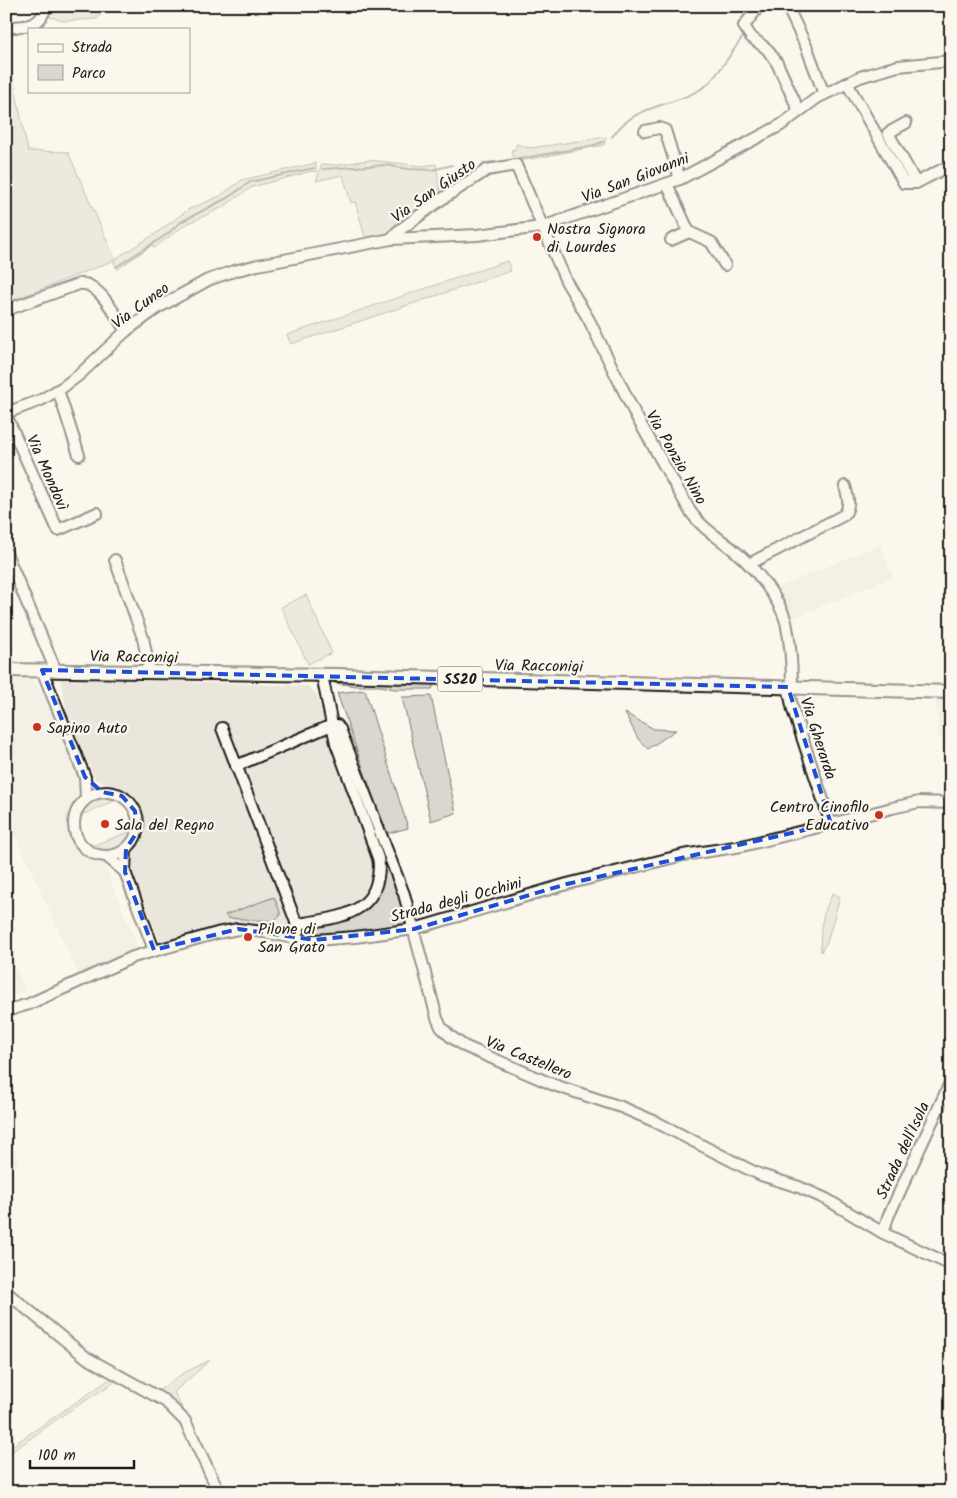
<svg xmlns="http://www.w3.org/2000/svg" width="957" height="1498" font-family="Kalam,sans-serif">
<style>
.built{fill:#eae6dc}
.green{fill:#dad7ce;stroke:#7b7a75}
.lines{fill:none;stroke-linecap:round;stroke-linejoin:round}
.stream{stroke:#74726e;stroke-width:2}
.minor-casing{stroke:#1c1c1c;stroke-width:14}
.major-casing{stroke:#1c1c1c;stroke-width:16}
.minor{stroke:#fbf7ec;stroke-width:10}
.major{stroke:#fbf7ec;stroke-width:12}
.marked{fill:none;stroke:#1d4ed8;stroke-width:4;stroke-dasharray:10 6;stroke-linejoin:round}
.poi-dot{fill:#c8321e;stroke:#fbf7ec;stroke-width:2}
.labels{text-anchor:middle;stroke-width:4.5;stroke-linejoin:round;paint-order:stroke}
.shield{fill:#fbf7ec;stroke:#5f5e5a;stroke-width:1}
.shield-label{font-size:15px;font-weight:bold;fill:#1c1c1c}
.street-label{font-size:16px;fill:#1c1c1c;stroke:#fbf7ec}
.poi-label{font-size:16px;fill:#1c1c1c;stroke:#fbf7ec;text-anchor:start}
</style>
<rect width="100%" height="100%" fill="#fbf7ec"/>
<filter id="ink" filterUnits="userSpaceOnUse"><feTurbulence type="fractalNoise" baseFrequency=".02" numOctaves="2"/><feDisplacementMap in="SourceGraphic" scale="10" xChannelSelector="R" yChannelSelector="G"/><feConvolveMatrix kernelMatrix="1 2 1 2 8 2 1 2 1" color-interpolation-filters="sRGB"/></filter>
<g filter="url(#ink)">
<g class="built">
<polygon points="880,544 893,577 788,620 772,590"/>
<polygon points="6,675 23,675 37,684 50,702 82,782 69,815 69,829 74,842 86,856 104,864 139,950 79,976 16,837 6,840"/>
<polygon points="60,678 308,686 316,694 325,719 338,732 386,857 381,886 373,901 354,916 301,927 246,925 218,929 161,944 129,863 133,848 142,832 142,821 138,805 128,792 95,779 68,715"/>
<polygon points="935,698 951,698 951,734 939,739"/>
<polygon points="6,944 25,990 6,999"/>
<polygon points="6,1131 19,1164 6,1166"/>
</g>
<g class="green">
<polygon points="50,6 103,6 104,10 97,19 64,21 47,16"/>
<polygon points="6,46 28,151 68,152 115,259 155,234 189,209 220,196 242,180 316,163 316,172 312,171 252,187 223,207 185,225 154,248 152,245 118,269 114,263 115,260 6,303"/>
<polygon points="606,137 604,145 515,162 511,150 516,149 516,144 530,148"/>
<polygon points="369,160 423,166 436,164 441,195 401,227 387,234 366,240 355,202 351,203 343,175 316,181 322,164 337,165"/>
<polygon points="507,261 511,271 291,344 287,335"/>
<polygon points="306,595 332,653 308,664 281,607"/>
<polygon points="332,680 425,682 434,684 432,689 394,689 381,686 357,686 334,683"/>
<polygon points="365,690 408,828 386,834 337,693"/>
<polygon points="431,696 456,813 431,821 402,697"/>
<polygon points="625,713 654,729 676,730 648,749 638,739"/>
<polygon points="97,795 106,795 119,799 79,816 85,803"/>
<path d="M 132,831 C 123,847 108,856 91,846 Z"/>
<path d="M 389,862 L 409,922 L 404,926 L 319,937 L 306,936 L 301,927 C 314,924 345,921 354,916 C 374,905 383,885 385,864 Z"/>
<path d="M 833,893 L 840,897 L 827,942 L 821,952 C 819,927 822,915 833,893 Z"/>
<polygon points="274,897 280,912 280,916 273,921 228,918 225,915"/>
<polygon points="210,1360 174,1392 185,1413 158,1391 182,1374"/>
<polygon points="113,1377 118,1380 63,1415 6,1456 6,1450"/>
</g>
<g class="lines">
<g class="stream">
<path d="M 612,137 C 636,101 678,108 708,84 C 717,76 734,49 742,38"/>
<polyline points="519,159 591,146 603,142"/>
<polyline points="483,163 510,161"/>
<polyline points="323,169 385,165 408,169 433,170 452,165"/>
<polyline points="116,267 166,235 181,222 229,197 250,182 314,168"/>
</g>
<g class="minor-casing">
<g id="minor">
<polyline points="759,6 744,26 751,37 767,49 777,63 799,111"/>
<polyline points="787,6 807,48 824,94"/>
<path d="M 6,28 C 26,25 40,29 46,6"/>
<polyline points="847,83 904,183 916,183"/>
<polyline points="906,123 888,133 916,183 951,165"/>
<polyline points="645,131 659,128 665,130 680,179"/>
<polyline points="667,184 689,232"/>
<path d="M 391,239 L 397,232 L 442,199 L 487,170 L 516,165 L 566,281 L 589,320 L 635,414 L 690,511 C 702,529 720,538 736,552 C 754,567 780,599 786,622 C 791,644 792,665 792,687"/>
<polyline points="671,240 689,232 711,242 725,265"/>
<path d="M 6,310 L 79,284 C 98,280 116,317 126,331"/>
<polyline points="58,390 79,455"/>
<polyline points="6,413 41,400 63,387 79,375 126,331 145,317 159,307 208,280 234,271 258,265 391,239 477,235 542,227 680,179 781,125 817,98 860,77 898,66 951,61"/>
<polyline points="6,415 58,530 97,513"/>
<polyline points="6,553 56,671"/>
<polyline points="115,560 143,638 150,673"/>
<path d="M 749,564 L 844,515 C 851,505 848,498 845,486"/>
<polyline points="42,670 85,777 86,798"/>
<polyline points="322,675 332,725 337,725 340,729 404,894 437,1018 441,1027 450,1036 464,1046 554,1085 621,1107 656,1122 746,1168 761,1175 799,1187 826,1199 883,1233 951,1265"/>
<polyline points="788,687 793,710 831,824 892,808 919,802 951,803"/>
<polyline points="222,728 299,930"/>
<path d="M 236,766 L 332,725 L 336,743 L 378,858 C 380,867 379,875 376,885 C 366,918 324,920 296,924"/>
<circle cx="106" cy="824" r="32"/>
<polyline points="126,849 125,872 154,950"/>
<polyline points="106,856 125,872"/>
<polyline points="6,1011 29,1004 133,957 217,933 238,929 264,932 303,940 315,940 355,937 414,929 567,884 683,855 742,846 831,824"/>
<polyline points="883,1233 888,1217 951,1081"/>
<polyline points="6,1292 87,1358 165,1401 185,1421 219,1492"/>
</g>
</g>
<g class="major-casing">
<polyline id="major" points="6,670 338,675 951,692"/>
</g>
<use href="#minor" class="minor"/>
<use href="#major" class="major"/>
</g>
</g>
<path d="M0 0H957V1498H0ZM 42,670 L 788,687 L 831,824 L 567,884 L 414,929 L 315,940 L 238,929 L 154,950 L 125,872 L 126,849 L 137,832 L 135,811 L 122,796 L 102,792 L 85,777 Z" fill="#fbf7ec" fill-opacity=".55" fill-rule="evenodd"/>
<path class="marked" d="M 42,670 L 788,687 L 831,824 L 567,884 L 414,929 L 315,940 L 238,929 L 154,950 L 125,872 L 126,849 L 137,832 L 135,811 L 122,796 L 102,792 L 85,777 Z"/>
<g class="poi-dot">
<circle cx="537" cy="237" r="5"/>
<circle cx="37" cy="727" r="5"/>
<circle cx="879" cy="815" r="5"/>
<circle cx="105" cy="824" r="5"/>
<circle cx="248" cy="937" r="5"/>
</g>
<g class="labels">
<rect class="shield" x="437.5" y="666.5" width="45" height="25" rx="4"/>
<g class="shield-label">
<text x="460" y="684">SS20</text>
</g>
<g class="street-label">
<text transform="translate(635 177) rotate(-21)" y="6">Via San Giovanni</text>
<text transform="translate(433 190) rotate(-35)" y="6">Via San Giusto</text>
<text transform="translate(140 305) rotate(-36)" y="6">Via Cuneo</text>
<text transform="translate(677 457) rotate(60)" y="6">Via Ponzio Nino</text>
<text transform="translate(48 472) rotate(66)" y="6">Via Mondovì</text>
<text transform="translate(134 656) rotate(1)" y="6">Via Racconigi</text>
<text transform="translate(539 665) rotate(1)" y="6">Via Racconigi</text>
<text transform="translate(819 738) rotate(72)" y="6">Via Gherarda</text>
<text transform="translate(456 899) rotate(-15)" y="6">Strada degli Occhini</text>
<text transform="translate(529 1057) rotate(22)" y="6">Via Castellero</text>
<text transform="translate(902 1150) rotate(-65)" y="6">Strada dell'Isola</text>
</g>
<g class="poi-label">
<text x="547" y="234">Nostra Signora<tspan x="547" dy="18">di Lourdes</tspan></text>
<text x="47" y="733">Sapino Auto</text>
<text x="869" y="812" text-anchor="end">Centro Cinofilo<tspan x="869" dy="18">Educativo</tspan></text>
<text x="115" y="830">Sala del Regno</text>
<text x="258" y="934">Pilone di<tspan x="258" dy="18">San Grato</tspan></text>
</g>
</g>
<rect width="957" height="1498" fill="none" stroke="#fbf7ec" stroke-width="25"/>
<rect x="12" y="12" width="932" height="1473" fill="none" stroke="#1c1c1c" stroke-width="2" filter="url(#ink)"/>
<rect x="28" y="28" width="162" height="65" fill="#fbf7ec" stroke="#a29f99"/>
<rect x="38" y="44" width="25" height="8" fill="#fbf7ec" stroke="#a29f99"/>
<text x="72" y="52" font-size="15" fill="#1c1c1c">Strada</text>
<rect x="38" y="65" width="25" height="15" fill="#dad7ce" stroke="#a29f99"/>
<text x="72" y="78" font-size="15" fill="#1c1c1c">Parco</text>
<path d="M30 1460v8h104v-8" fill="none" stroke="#1c1c1c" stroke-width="2.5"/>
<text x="38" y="1460" font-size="15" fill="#1c1c1c" stroke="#fbf7ec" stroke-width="4" paint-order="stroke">100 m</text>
</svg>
